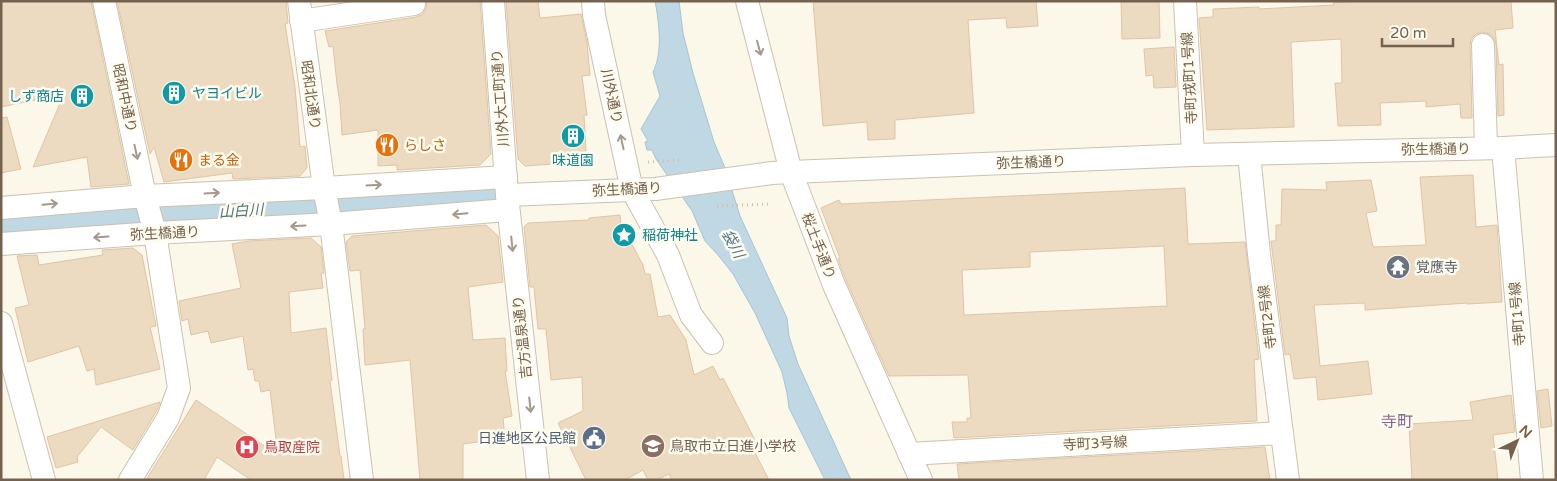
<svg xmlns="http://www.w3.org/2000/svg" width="1557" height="481" font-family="'Varela Round','Noto Sans JP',sans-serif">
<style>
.water{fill:#bfd8e3;stroke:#a6c5d4}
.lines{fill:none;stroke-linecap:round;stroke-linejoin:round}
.river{stroke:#bfd8e3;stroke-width:42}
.building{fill:#ecdac1;stroke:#e0c5a5;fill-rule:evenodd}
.minor-casing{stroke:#ccc1b0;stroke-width:24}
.path{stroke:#d3bfa6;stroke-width:3;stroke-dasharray:1 4;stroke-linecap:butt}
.minor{stroke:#fff;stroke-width:22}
.oneway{stroke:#a5998c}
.labels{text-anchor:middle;stroke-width:5;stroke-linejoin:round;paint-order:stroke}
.street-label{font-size:14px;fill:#74624e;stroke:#fefbef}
.culture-label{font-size:14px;fill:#0d838f;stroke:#fefbef;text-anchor:start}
.food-label{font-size:14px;fill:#c56008;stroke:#fefbef;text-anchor:start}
.worship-label{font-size:14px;fill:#5b616d;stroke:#fefbef;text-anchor:start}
.service-label{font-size:14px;fill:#4e5e75;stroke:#fefbef;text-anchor:end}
.education-label{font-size:14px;fill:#785e54;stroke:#fefbef;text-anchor:start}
.health-label{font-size:14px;fill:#be3a42;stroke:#fefbef;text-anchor:start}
.water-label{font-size:15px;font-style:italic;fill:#4d778b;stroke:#fefbef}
.quarter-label{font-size:16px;fill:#89668f;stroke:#fefbef}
</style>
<rect width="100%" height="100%" fill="#fbf7e9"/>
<path class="water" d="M 655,1 L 679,1 L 683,33 L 693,73 L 714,142 L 725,168 L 740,216 L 787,318 L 789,336 L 798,364 L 851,480 L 825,480 L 789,408 L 787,393 L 782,372 L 755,313 L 733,274 L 718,255 L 705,241 L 692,211 L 656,159 L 652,150 L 647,150 L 645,142 L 648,141 L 641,129 L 660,96 L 653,72 C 663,53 659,22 655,1 Z"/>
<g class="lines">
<polyline class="river" points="1,226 304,209 481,196"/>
</g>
<g class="building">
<polygon points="1,1 91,1 129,184 91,187 87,157 33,167 64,94 1,107"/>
<polygon points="117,1 286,1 288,23 285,24 295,87 300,147 305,146 307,168 300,176 233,179 232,173 164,182 154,147 150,154"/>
<polygon points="427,1 480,1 491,154 480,165 397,170 397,165 378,166 378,130 342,135 340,103 337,84 333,46 329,47 325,31 416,17 422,15 426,9"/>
<polygon points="506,1 538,1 540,18 581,14 587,43 590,75 582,76 587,115 584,115 586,151 579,152 580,162 525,166 518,159"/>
<polygon points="813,1 1036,1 1038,26 1007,28 1006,18 968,20 974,113 895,120 895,139 868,140 867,122 823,126"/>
<polygon points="1121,1 1159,1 1160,38 1122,39"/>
<polygon points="1358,1 1511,1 1513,28 1495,30 1499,65 1503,64 1504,115 1498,116 1496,44 1494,39 1490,34 1482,32 1476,34 1471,39 1470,45 1472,118 1461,118 1460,104 1426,107 1426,101 1380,103 1381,125 1338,126 1335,83 1342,83 1341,39 1291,42 1294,127 1207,130 1199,18 1213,17 1213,9 1259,7 1259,9 1334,5 1333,3"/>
<polygon points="1174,47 1176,87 1154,88 1153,75 1146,76 1144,49"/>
<polygon points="7,117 21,169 1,173 1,118"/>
<polygon points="1473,175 1476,227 1497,225 1502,302 1467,304 1467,303 1365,310 1365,303 1314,305 1320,366 1368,361 1372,394 1318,400 1316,377 1294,379 1290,354 1285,355 1271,241 1276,241 1276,225 1281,225 1282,189 1327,190 1326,182 1371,180 1377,211 1366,213 1373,247 1426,245 1420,177"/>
<path d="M 1185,188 L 1188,244 L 1245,242 L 1259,359 L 1254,360 L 1257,421 L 954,438 L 952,422 L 967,422 L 967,418 L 971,418 L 968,375 L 889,376 L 846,280 L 838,259 L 840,258 L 821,208 L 839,200 L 841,204 ZM 1164,246 L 1167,306 L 964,315 L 962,270 L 1030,267 L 1030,252 Z"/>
<polygon points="620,215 621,224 643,265 645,274 650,274 658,317 670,315 686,340 694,375 713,366 720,380 723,378 757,444 752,447 769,480 672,480 669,474 657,480 648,480 643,470 625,480 586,480 558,423 583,411 582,377 551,380 546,329 538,329 534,287 530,287 524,227 528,223 589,220 589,218"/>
<polygon points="486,225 498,236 503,282 468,287 473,340 505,338 507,371 505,371 512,416 503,418 505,438 463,444 463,480 420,480 410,360 365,365 363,329 365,329 360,270 350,271 346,242 352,236"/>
<polygon points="311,238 321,247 324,273 321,273 323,288 289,292 291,333 326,328 332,380 330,381 340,456 341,456 344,480 251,480 217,457 204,480 146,480 196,400 278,455 270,390 261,392 259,381 255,381 253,369 248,370 243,336 211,343 208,331 191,335 188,319 182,321 179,301 241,288 232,244 248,241"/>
<polygon points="133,248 142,255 156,326 150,327 160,369 96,385 94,369 87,371 79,346 28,362 15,308 29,305 17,256 37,255 39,265 103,255 102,250"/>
<polygon points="1548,389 1552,426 1541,428 1537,391"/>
<polygon points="1511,395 1515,432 1493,435 1498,480 1412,480 1409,424 1473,420 1470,402"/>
<polygon points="160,402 156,412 133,450 101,427 77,457 78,462 56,468 47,437"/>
<polygon points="1265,447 1270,480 959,480 957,464"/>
</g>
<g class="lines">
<g class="minor-casing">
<g id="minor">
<polyline points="104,1 145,196 155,233 179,388 168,418 130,480"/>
<polyline points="299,1 324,188 331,224 362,480"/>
<polyline points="493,1 507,195 538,480"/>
<polyline points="593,1 594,15 632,190 668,255 691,315 712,343"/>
<polyline points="747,1 791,172 834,285 921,480"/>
<polyline points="1185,1 1193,155"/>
<polyline points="301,21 414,4"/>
<polyline points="1483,45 1486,148"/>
<polyline points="1503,148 1532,480"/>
<polyline points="1249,154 1259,254 1288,480"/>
<polyline points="507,195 655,189 772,173 791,172 1193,155 1503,148 1556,145"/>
<polyline points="1,208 145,196 324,188 506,177"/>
<polyline points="1,244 155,233 331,224 508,210"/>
<polyline points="1,323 44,480"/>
<polyline points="909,454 1281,433"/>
</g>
</g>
<g class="path">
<polyline points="648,162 679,160"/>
<polyline points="717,206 769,204"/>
</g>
<use href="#minor" class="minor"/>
</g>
<defs><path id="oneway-shaft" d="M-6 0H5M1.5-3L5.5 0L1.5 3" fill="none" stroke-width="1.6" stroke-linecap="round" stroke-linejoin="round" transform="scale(1.25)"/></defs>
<g class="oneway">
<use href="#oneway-shaft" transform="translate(759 48) rotate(75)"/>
<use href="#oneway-shaft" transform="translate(622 142) rotate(-102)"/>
<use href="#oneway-shaft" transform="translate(136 152) rotate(78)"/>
<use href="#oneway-shaft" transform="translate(374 185) rotate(-3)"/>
<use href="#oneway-shaft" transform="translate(212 193) rotate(-3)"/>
<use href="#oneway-shaft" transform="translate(50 204) rotate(-5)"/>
<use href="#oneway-shaft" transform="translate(460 214) rotate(175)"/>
<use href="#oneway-shaft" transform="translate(298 226) rotate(177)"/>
<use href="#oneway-shaft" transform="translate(101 237) rotate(176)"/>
<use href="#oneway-shaft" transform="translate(512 244) rotate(84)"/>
<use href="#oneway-shaft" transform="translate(530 405) rotate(84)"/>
</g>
<defs>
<g id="building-disc" transform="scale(1.25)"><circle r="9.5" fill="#0f9aa8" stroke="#fefbef"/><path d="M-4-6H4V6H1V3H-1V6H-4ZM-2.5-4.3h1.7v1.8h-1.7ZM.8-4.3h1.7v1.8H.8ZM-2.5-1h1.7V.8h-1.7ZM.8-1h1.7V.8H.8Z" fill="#fff"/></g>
<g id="restaurant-disc" transform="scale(1.25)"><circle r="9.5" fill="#e8710a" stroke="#fefbef"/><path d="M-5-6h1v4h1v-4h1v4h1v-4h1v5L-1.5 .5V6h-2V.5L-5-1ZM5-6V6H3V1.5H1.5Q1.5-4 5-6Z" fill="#fff"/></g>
<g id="sight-disc" transform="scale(1.25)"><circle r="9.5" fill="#0f9aa8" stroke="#fefbef"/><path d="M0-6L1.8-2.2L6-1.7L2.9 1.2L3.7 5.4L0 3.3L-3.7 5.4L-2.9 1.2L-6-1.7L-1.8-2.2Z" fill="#fff"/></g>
<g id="temple-disc" transform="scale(1.25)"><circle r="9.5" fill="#6b7280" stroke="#fefbef"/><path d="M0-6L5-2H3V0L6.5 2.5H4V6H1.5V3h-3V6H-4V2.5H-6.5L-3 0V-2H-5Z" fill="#fff"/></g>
<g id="civic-disc" transform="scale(1.25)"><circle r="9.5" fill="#5c6f8a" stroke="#fefbef"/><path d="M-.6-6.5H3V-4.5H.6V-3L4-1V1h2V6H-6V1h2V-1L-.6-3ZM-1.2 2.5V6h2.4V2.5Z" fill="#fff"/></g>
<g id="school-disc" transform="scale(1.25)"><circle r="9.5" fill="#8d6e63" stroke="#fefbef"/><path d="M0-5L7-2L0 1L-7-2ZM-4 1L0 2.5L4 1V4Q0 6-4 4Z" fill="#fff"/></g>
<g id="hospital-disc" transform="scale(1.25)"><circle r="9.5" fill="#e0444e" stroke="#fefbef"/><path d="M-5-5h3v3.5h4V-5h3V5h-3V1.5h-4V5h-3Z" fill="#fff"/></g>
</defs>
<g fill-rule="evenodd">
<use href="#building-disc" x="174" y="93"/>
<use href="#building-disc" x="82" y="96"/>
<use href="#building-disc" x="573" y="136"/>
<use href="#restaurant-disc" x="387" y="145"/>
<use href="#restaurant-disc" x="181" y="160"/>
<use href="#sight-disc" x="624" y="235"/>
<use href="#temple-disc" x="1398" y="267"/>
<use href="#civic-disc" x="594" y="438"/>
<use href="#school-disc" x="653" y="446"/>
<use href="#hospital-disc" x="247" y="447"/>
</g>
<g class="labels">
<g class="street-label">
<text transform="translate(1189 78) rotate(-93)" y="5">寺町戎町1号線</text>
<text transform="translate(311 95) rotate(82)" y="5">昭和北通り</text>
<text transform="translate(612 96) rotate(78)" y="5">川外通り</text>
<text transform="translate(125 98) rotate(78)" y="5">昭和中通り</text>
<text transform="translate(500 98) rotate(-94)" y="5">川外大工町通り</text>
<text transform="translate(1436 149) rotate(-1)" y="5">弥生橋通り</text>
<text transform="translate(1031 162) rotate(-2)" y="5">弥生橋通り</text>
<text transform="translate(627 189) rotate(-3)" y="5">弥生橋通り</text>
<text transform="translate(165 233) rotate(-3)" y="5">弥生橋通り</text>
<text transform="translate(819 246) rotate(69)" y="5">桜土手通り</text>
<text transform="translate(1517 314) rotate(-95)" y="5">寺町1号線</text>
<text transform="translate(1267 317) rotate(-97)" y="5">寺町2号線</text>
<text transform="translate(522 337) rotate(-96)" y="5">吉方温泉通り</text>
<text transform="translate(1095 443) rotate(-3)" y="5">寺町3号線</text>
</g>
<g class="culture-label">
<text x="192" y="98">ヤヨイビル</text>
<text x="64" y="101" text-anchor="end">しず商店</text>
<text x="573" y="165" text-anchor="middle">味道園</text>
<text x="642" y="240">稲荷神社</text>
</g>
<g class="food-label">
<text x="404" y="150">らしさ</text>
<text x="198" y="165">まる金</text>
</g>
<g class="worship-label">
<text x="1416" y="272">覚應寺</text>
</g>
<g class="service-label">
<text x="576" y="443">日進地区公民館</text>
</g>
<g class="education-label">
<text x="670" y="451">鳥取市立日進小学校</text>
</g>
<g class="health-label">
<text x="264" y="452">鳥取産院</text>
</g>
<g class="water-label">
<text transform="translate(241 211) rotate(-4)" y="5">山白川</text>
<text transform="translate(733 244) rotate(62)" y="5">袋川</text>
</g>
<g class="quarter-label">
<text x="1397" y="427">寺町</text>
</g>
</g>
<rect width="1557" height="481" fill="none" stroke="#74624e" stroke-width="5"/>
<g transform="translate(1517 441) rotate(43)" stroke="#fefbef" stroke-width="4" paint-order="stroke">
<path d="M0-4L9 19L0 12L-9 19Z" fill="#74624e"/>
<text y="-8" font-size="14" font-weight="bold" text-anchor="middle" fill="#74624e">N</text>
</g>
<path d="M1382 38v8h71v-8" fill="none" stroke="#74624e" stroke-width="2.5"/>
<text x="1390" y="38" font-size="15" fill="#74624e" stroke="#fefbef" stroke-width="4" paint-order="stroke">20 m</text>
</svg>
